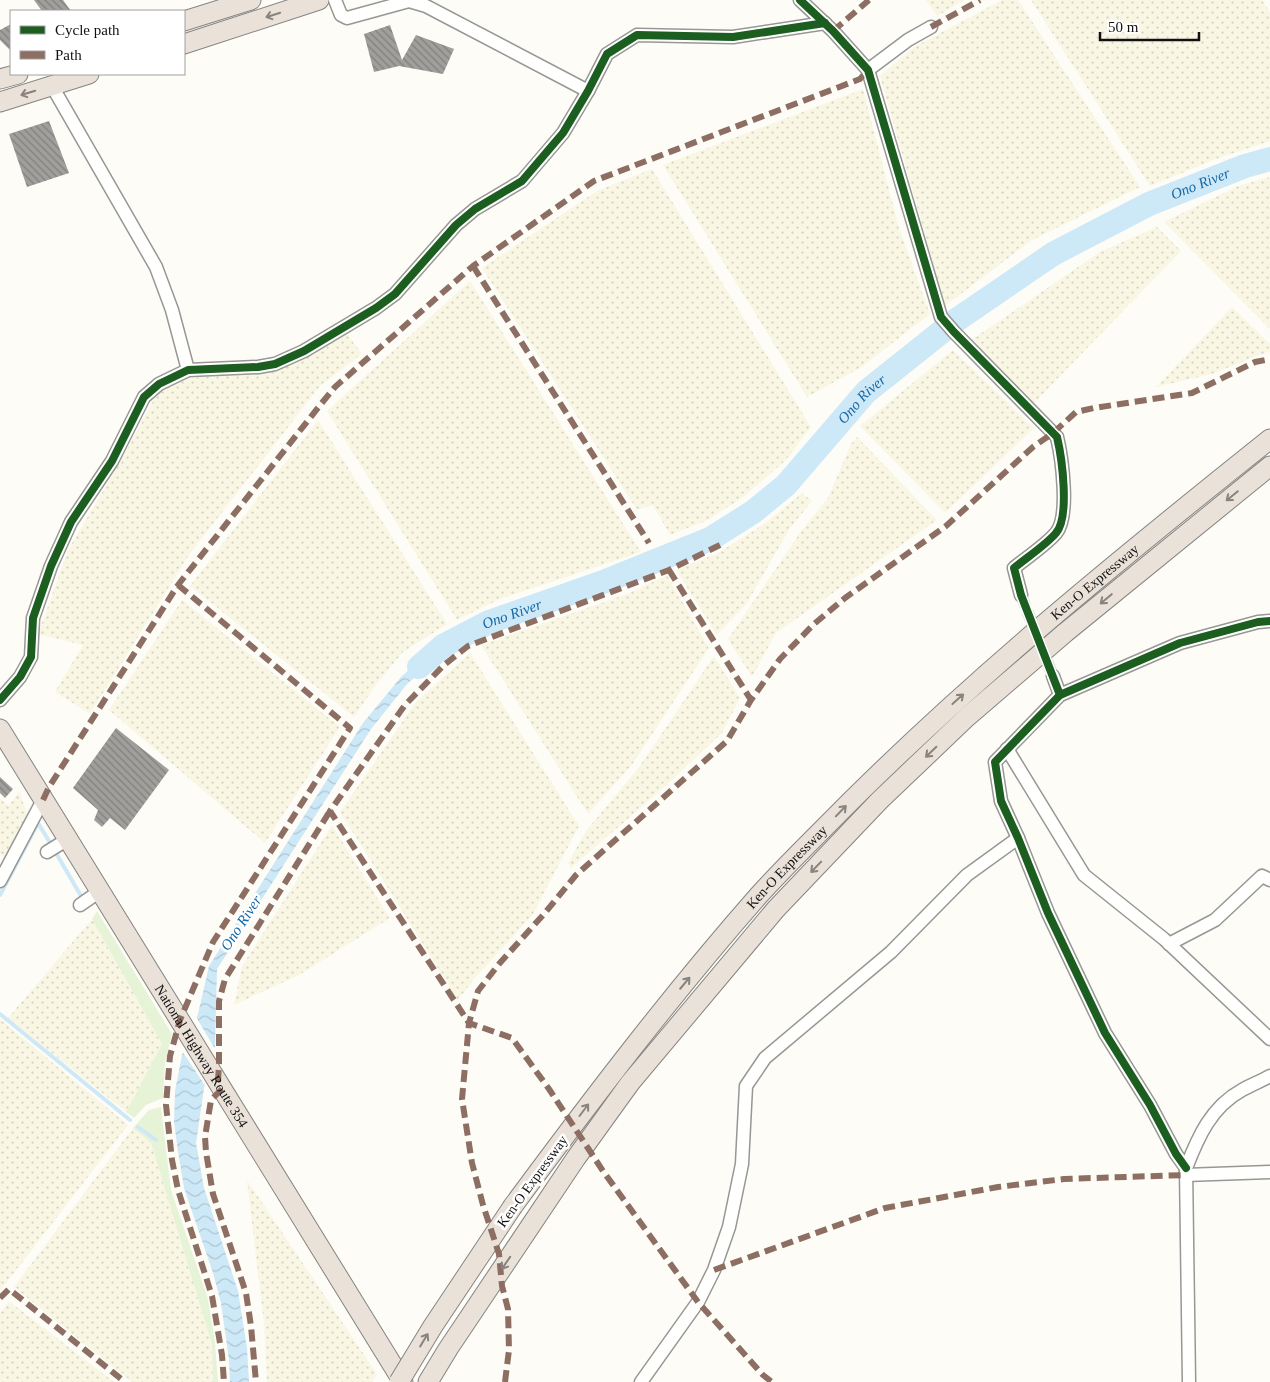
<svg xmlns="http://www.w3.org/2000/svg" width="1270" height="1382" font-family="'Times New Roman',serif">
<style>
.farmland{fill:url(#farmland-dots)}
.grass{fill:#e7f3d7}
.water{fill:url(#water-waves)}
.pier{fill:#fdfcf7}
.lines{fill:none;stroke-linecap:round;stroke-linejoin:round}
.stream{stroke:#cde8f7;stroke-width:4}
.river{stroke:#cde8f7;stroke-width:24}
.building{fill:url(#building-back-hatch)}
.minor-tunnel{stroke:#dad9d4;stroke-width:12;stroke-dasharray:12 6;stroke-linecap:butt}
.minor-casing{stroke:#979795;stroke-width:15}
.highway-casing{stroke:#858482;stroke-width:21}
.minor{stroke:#fffffe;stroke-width:12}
.highway{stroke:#eae1d8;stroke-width:19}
.highway-bridge-casing{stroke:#858482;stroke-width:21;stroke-linecap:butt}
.highway-bridge{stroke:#eae1d8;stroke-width:19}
.quiet{stroke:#8d6e63;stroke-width:6;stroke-dasharray:12 6;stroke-linecap:butt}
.cycleway-casing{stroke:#fff;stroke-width:11}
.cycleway{stroke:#1b5e20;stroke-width:8}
.oneway{stroke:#88837e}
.labels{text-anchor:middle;stroke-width:5;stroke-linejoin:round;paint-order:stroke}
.street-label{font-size:14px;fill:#111;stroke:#fff}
.water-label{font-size:15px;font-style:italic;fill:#1768a6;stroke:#fff}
</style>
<defs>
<pattern id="farmland-dots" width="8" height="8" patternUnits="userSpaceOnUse" patternTransform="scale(1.25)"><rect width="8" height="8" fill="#f9f7e4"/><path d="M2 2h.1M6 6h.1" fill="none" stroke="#d4d3c3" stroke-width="1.8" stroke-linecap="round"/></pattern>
<pattern id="water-waves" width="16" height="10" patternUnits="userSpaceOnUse" patternTransform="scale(1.25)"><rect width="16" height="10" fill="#cde8f7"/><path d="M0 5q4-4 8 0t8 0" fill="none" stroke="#afc6d3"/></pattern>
<pattern id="building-back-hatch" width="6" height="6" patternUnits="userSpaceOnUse" patternTransform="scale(1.25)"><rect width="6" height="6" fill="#a19f9c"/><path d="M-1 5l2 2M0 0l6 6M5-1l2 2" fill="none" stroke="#82807e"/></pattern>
</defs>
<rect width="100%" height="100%" fill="#fdfcf7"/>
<g class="farmland">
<polygon points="926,0 965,0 937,16"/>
<polygon points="1002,0 1018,0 1140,187 1032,240 945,306 880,76 914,47"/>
<polygon points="1031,0 1262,0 1270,12 1270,141 1216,159 1150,186"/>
<polygon points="863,89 899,228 930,314 860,368 807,397 663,165"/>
<polygon points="652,169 811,427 786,460 743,497 708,520 670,535 653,505 637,510 482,268 597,191"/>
<polygon points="1270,177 1270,329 1164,222 1238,186"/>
<polygon points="1157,227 1181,251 1034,403 970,341 1100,252"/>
<polygon points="470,281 641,552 500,599 457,620 327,411"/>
<polygon points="1232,307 1270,344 1270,351 1212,374 1156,387"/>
<polygon points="347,334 362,354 320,386 189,555 90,714 55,692 83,645 38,634 68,550 123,457 160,388 179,379 270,372 326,347"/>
<polygon points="953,350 1034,428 945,513 860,426"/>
<polygon points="318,420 447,624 403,652 375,686 354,717 190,586"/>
<polygon points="857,437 937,520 776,633 752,677 728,639 802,530 828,498 851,444"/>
<polygon points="802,493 812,501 790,528 747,603 717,635 676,570 718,553 767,522"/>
<polygon points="667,575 709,648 631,766 588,814 481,645 627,594"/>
<polygon points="182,600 340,727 265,843 109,710"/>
<polygon points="470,653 579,826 532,916 474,979 458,1000 340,812 416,702"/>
<polygon points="714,656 740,698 722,733 660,791 571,868 568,863 586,831 640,766"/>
<polygon points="19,791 27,814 7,857 0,855 0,798 9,806"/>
<polygon points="332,825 390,918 299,975 234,1005 242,966"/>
<polygon points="92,919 162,1044 126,1112 8,1018"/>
<polygon points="0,1019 128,1125 0,1291"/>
<polygon points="133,1128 151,1143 212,1345 213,1382 132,1382 14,1287"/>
<polygon points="247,1180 377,1374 372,1382 267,1382 264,1324"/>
<polygon points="9,1301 114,1382 0,1382 0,1313"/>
</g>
<g class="grass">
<polygon points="97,911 172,1034 165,1062 163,1098 146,1105 134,1118 126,1112 162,1044 92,919"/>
<polygon points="161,1107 171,1190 208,1299 215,1343 218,1382 213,1382 212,1345 151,1143 133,1128 149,1110"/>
</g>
<polygon class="water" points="441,641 445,651 407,684 371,729 217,969 215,1046 204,1088 196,1143 204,1188 238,1291 247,1348 249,1382 230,1382 229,1360 221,1303 213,1273 184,1188 178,1151 174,1122 175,1091 182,1055 198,1014 209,966 363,723 401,677"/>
<polygon class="pier" points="195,1015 215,1049 206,1087 182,1051"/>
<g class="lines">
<g class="stream">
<polyline points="38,823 49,841"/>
<polyline points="56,853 81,896"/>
<polyline points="0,895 38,823"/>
<polyline points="0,1014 130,1120"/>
<polyline points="138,1127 156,1140"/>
</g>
<path class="river" id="s1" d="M 419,667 L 443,646 L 489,622 L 606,581 L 710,539 L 753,512 L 786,485 L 866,392 L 955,321 L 1053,254 L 1149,204 L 1245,166 L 1270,159"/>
</g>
<g class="building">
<polygon points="34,0 63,0 71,11 42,11"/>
<polygon points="11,24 11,51 0,40 0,30"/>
<polygon points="390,25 402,60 416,35 454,49 443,74 399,66 374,72 364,34"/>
<polygon points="49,121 69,173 27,187 9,134"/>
<polygon points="116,728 169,770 125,830 110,818 102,827 94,820 98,810 73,788"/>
<polygon points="0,777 13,789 5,798 0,793"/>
</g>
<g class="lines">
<polyline class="minor-tunnel" points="1021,595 1053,676"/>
<g class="minor-casing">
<g id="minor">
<polyline points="335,0 341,15 347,18 409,1 426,6 588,91"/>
<path d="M 800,0 L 833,31 L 868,70 L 941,317 L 954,332 L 1057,437 C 1062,458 1070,517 1056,533 C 1046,545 1026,558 1014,568 L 1021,595"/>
<polyline points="868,70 908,40 931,27"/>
<polyline points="52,86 156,267 172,310 188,370"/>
<polyline points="1053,676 1060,695"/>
<polyline points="0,700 20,677 31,657 33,618 51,566 71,522 112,461 144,397 159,384 188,370 258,367 275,364 304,351 376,308 395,294 456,225 475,209 522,181 563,133 588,91 607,54 637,35 733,37 825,23"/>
<polyline points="1007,749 1084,875 1164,939 1270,1039"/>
<polyline points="47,852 68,839"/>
<polyline points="0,881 43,800"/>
<polyline points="80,905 100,891"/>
<polyline points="1169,944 1215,920 1262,876 1270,880"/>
<polyline points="1186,1168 1176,1154 1150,1105 1105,1033 1048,913 1018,838 1001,801 995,762 1060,695 1180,643 1258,622 1270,621"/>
<polyline points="1185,1175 1270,1172"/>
<polyline points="641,1382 698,1302 714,1270 729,1227 742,1164 746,1086 765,1058 891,952 967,875 1018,838"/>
<path d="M 1189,1382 L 1186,1168 C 1198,1137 1211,1107 1242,1090 C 1251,1085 1261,1081 1270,1076"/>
</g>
</g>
<g class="highway-casing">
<g id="highway">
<polyline points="184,21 251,0"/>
<polyline points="184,44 319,0"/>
<polyline points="0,79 18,74"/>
<polyline points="0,102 89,74"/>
<path id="s2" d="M 0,729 L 403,1382"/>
<path id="s3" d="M 513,1206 C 592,1099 672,994 759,895 C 780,872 802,850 824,828 C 962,687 1116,562 1270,439"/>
<polyline points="428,1382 448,1349 576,1158 630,1083 776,909 880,800 967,717 1066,632 1270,466"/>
</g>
</g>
<use href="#minor" class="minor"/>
<use href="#highway" class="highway"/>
<g class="highway-bridge-casing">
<polyline id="highway-bridge" points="399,1382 433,1326 513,1206"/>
</g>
<use href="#highway-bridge" class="highway-bridge"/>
<g class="quiet">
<polyline points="931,27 980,0"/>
<polyline points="833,31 869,0"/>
<polyline points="473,266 649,543"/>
<polyline points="720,545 669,570 468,646 444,665 405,705 330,811 469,1023 512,1038 549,1089 603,1171 698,1302 763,1375 772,1382"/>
<polyline points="669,570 751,700"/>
<polyline points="178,585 350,728 213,942 180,1020 170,1056 166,1105 172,1160 178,1190 212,1296 222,1355 224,1382"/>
<polyline points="43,800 49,787 178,585 321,404 335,387 473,266 594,181 860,79 868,70"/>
<polyline points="218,1082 219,1063 219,1001 225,979 330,811"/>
<polyline points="222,1089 211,1100 205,1137 206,1152 213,1194 246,1293 251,1326 256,1382"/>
<polyline points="714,1270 885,1208 998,1187 1064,1179 1185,1175"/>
<polyline points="0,1298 9,1289 125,1382"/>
<polyline points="505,1382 509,1350 508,1309 502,1286 499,1254 483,1205 472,1163 462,1099 469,1023 478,991 499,964 544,914 576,875 727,741 751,700 780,659 814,624 845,598 946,526 1033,447 1053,433 1076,412 1094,408 1192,393 1255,362 1270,359"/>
</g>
<g class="cycleway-casing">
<g id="cycleway">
<path d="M 800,0 L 833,31 L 868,70 L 941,317 L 954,332 L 1057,437 C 1062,458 1070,517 1056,533 C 1046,545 1026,558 1014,568 L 1021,595 L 1060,695"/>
<polyline points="0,700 20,677 31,657 33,618 51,566 71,522 112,461 144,397 159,384 188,370 258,367 275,364 304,351 376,308 395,294 456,225 475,209 522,181 563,133 588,91 607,54 637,35 733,37 825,23"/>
<polyline points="1186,1168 1176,1154 1150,1105 1105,1033 1048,913 1018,838 1001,801 995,762 1060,695 1180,643 1258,622 1270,621"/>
</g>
</g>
<use href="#cycleway" class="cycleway"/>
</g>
<defs><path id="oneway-shaft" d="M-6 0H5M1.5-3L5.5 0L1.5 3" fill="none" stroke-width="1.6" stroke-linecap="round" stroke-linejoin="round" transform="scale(1.25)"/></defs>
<g class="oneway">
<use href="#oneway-shaft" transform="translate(273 15) rotate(162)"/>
<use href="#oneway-shaft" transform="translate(28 93) rotate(163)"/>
<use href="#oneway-shaft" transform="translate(1232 496) rotate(141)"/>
<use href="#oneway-shaft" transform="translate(1106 599) rotate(140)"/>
<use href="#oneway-shaft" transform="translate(958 699) rotate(-42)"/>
<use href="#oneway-shaft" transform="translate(931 752) rotate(136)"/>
<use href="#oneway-shaft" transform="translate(841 811) rotate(-46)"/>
<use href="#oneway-shaft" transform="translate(816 867) rotate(134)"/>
<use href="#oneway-shaft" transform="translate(685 983) rotate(-50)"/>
<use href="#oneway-shaft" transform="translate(584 1110) rotate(-53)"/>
<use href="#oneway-shaft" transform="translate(506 1263) rotate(124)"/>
<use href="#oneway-shaft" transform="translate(424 1340) rotate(-59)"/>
</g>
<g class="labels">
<g class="street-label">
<text dy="5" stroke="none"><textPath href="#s3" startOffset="856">Ken-O Expressway</textPath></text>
<text dy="5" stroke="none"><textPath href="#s3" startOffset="436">Ken-O Expressway</textPath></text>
<text dy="5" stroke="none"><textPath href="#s2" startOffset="384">National Highway Route 354</textPath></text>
<text transform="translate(532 1181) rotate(-54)" y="5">Ken-O Expressway</text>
</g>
<g class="water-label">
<text dy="5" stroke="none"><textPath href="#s1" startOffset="932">Ono River</textPath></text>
<text dy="5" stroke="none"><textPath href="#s1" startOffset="528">Ono River</textPath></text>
<text dy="5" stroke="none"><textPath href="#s1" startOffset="108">Ono River</textPath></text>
<text transform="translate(241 923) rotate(-57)" y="5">Ono River</text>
</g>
</g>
<rect x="10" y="10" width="175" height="65" fill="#ffffff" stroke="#a0a0a0"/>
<rect x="20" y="26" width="25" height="8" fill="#1b5e20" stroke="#a0a0a0"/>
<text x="55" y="35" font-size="15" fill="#111111">Cycle path</text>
<rect x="20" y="51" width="25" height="8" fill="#8d6e63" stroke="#a0a0a0"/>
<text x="55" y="60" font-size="15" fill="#111111">Path</text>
<path d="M1100 32v8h99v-8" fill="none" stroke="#111111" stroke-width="2.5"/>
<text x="1108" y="32" font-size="15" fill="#111111" stroke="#ffffff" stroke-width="4" paint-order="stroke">50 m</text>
</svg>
